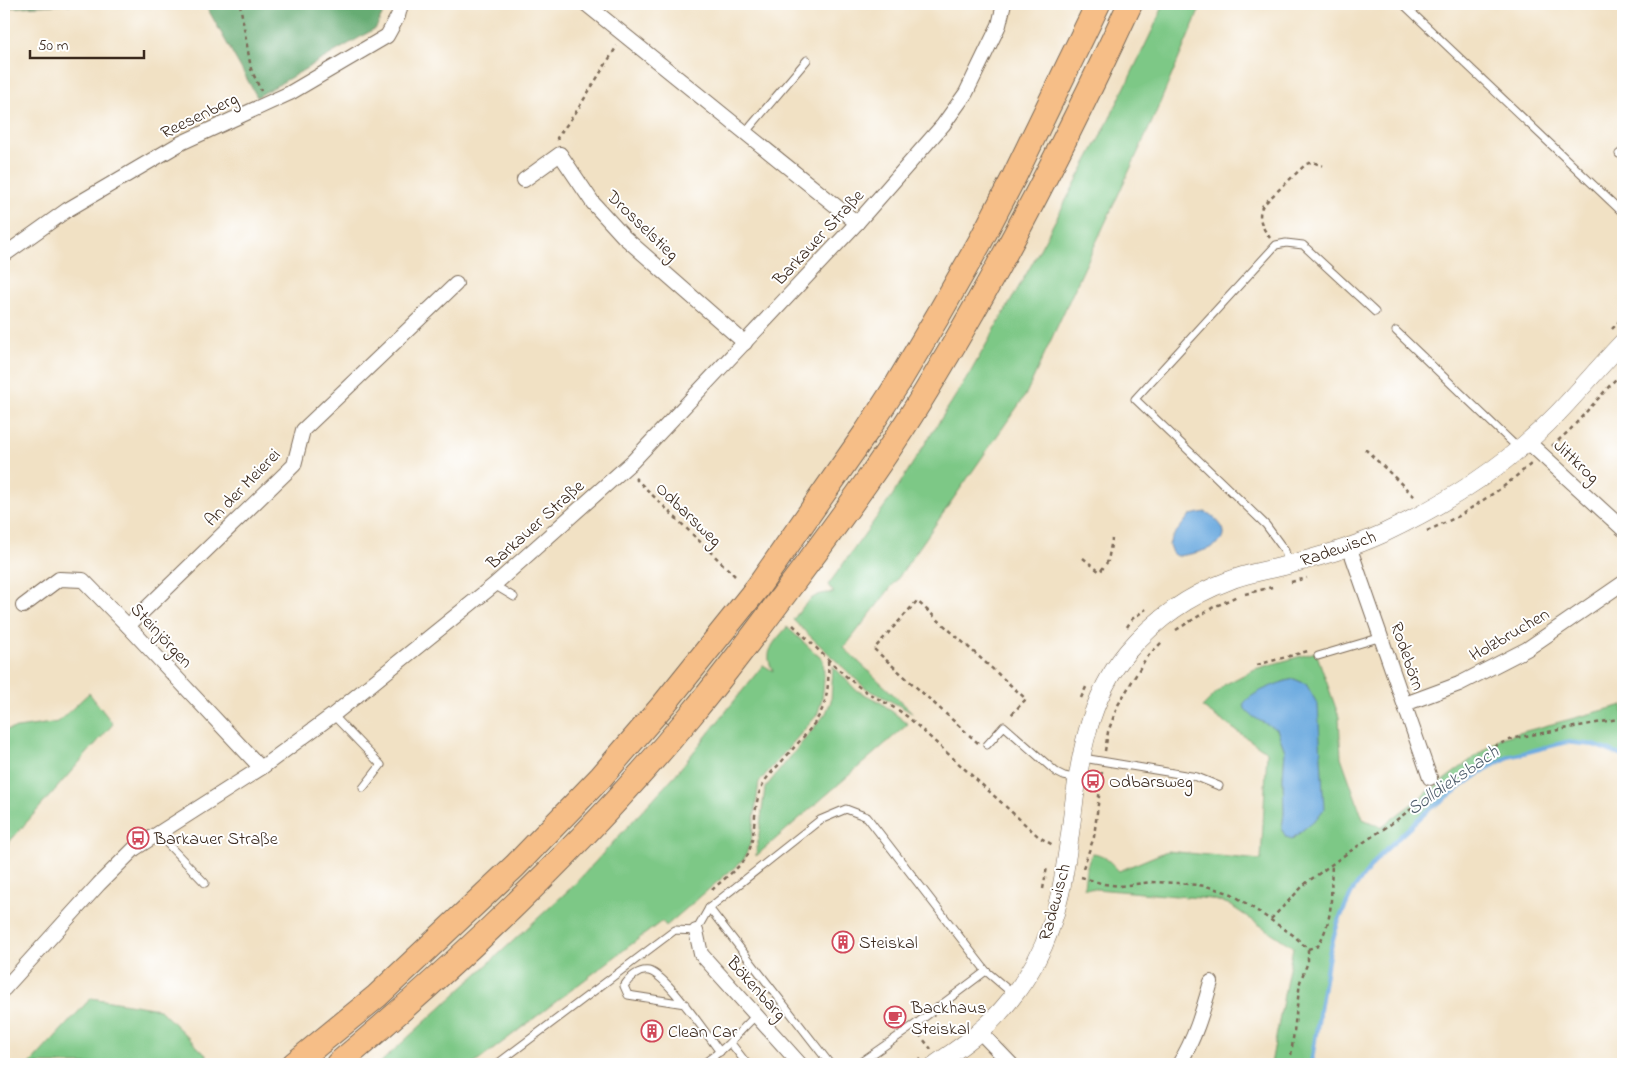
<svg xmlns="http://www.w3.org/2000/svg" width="1627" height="1068" font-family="'Indie Flower',sans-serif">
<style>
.green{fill:#7dc886;stroke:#5c7952;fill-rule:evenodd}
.forest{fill:#66ac73;stroke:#506b48}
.water{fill:#6eace0;stroke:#546b7f}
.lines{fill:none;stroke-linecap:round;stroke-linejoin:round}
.stream{stroke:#6eace0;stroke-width:4.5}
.service-casing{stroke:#7b6a58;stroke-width:9}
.minor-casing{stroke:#7b6a58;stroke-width:16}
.tertiary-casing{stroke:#7b6a58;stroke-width:19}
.trunk-casing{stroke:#7b6a58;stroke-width:26}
.path{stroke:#7b6a58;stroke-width:2.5;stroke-dasharray:4 4;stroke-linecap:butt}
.service{stroke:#fff;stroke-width:7}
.minor{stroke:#fff;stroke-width:14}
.tertiary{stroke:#fff;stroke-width:18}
.trunk{stroke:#f6be87;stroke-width:24}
.labels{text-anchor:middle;stroke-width:4;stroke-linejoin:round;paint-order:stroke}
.street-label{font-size:18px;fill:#3b2a1e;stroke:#fff}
.poi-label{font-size:18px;fill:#3b2a1e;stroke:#fff;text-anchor:start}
.water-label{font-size:19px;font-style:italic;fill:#4f5e6c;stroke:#fff}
</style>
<rect width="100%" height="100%" fill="#fff"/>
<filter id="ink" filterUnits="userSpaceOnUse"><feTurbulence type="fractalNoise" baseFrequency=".02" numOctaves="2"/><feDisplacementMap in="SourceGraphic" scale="10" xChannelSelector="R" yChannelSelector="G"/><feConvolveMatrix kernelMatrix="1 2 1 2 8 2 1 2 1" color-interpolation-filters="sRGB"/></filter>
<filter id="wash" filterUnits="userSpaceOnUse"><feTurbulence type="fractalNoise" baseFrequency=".0096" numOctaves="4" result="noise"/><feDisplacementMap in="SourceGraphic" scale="20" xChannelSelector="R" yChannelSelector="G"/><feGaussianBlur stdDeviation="1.12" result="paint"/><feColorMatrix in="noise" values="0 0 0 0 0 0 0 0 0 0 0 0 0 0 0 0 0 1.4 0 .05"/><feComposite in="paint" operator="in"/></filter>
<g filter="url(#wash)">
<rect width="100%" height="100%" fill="#f1e1c4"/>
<g class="green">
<path d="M 1164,4 L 1202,4 L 1151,124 L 1025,396 L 898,578 L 844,648 L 913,713 L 864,687 L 793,620 C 806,603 812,592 834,593 L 828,585 L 892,496 L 970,373 L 1033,262 L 1108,122 L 1153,29 Z"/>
<path d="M 787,627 L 823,660 C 825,679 824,697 817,715 L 759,782 L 751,842 L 744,859 L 666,926 L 662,921 L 474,1064 L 379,1064 L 573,886 L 676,774 L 763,665 L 773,671 C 762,651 775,642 787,627 Z"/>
<path d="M 1316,652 L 1339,717 L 1341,757 L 1363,819 L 1381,827 L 1500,738 L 1623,705 L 1623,756 L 1594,745 L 1566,742 L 1508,757 L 1486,769 L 1426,812 L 1380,855 L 1353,890 L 1338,922 L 1329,954 L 1311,1064 L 1271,1064 L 1293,947 L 1228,904 L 1211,899 L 1084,888 C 1085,875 1086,864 1093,853 C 1104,854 1111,863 1119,871 L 1167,851 L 1261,860 L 1267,752 L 1202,707 L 1224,685 L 1255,669 ZM 1294,679 L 1306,684 L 1303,830 L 1292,839 L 1282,830 L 1284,813 L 1283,777 L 1285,751 L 1277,729 L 1282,682 Z"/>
<polygon points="833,666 856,690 880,702 908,724 756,856 765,788 826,713 831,701"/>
<polygon points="89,693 113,724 4,848 4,730 58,722"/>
<polygon points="91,998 159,1009 215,1064 30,1064"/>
</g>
<g class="forest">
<polygon points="4,4 71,4 4,8"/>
<polygon points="205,4 387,4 376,28 257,97"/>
</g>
<g class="water">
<path d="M 1205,512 C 1212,515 1215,518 1220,524 C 1238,546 1191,555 1176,556 L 1172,553 L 1169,545 L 1171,539 L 1190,515 Z"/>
<path d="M 1294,679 L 1306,684 L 1318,705 L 1324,809 L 1317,818 L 1292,839 L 1286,837 L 1282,830 L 1284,813 L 1283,777 L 1285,751 L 1277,729 C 1265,723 1249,718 1243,705 C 1249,693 1280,682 1294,679 Z"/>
</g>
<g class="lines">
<polyline class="stream" points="1311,1064 1329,954 1338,922 1353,890 1380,855 1426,812 1486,769 1508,757 1566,742 1594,745 1623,756"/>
</g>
</g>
<g filter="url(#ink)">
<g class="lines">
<g class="service-casing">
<g id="service">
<polyline points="1403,4 1623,213"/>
<polyline points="745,133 807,60"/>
<polyline points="1619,154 1623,151"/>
<polyline points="1396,331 1518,448"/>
<polyline points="1288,564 1285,551 1266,525 1135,399 1276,245 1286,243 1303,245 1375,312"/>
<polyline points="494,585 514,597"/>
<polyline points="1318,656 1382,637"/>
<polyline points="333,715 381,765 363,788"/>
<polyline points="987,745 1004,726 1056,772 1064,776 1078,779"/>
<polyline points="1083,758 1197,777 1219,786"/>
<polyline points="158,834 205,883"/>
<polyline points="709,908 830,1064"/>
<path d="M 685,1004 L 628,995 L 624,986 C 629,978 639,969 649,971 C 666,974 708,1036 720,1052"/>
<polyline points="730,1042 747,1064"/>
<polyline points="497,1064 675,930 696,931 709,908 820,820 846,809 867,817 986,971 1013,994"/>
<path d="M 703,1064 C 711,1058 720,1052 728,1044 C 738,1035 746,1024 757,1015"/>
<polyline points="858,1064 913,1026 986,971"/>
</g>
</g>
<g class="minor-casing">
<g id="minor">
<polyline points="586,4 857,223"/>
<polyline points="524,180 560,154 593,203 624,237 745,343"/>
<polyline points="4,255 67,210 181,143 290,93 387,36 398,16 401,4"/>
<polyline points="1527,441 1623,529"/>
<polyline points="1349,546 1430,778"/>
<polyline points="23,606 59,579 83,580 128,626 261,768"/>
<polyline points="128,626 294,465 303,430 456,284"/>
<polyline points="1405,704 1459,684 1527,649 1623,583"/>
<polyline points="696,931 701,954 800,1064"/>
<polyline points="4,989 99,884 134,849 261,768 333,715 494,585 633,461 857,223 943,125 966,93 999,25 1004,4"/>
<polyline points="980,1032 1011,1064"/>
<path d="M 1179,1064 C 1195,1039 1203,1010 1211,982"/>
</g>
</g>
<g class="tertiary-casing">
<path id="tertiary" d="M 936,1064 C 950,1054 966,1044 979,1032 C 1001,1014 1022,987 1036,961 C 1088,865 1055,737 1128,651 C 1155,620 1190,595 1228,581 C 1244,574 1263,571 1280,567 C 1314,558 1349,549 1382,534 C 1446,504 1509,464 1558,413 C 1580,390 1601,365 1623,342"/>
</g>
<g class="trunk-casing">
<g id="trunk">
<polyline points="294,1064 377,996 515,866 601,777 664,704 758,587 867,431 898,383 939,314 980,242 1014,177 1098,4"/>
<path d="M 338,1064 C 465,958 585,843 691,715 C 725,674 757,631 789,588 C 840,520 891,451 934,378 C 1007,257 1071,131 1130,4"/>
</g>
</g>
<g class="path">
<polyline points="240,4 251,69 261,91"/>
<polyline points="1621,42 1623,44"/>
<polyline points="558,140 557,138 576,112 617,46"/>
<path d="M 1270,238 C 1263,229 1256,217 1263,205 L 1306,164 L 1313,162 L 1323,166"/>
<polyline points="1612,329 1623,317"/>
<polyline points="1552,446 1569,431 1623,371"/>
<polyline points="1365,449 1416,498"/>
<polyline points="635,478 735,576"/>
<polyline points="1427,531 1459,516 1503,487 1531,464"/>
<polyline points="1083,558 1100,572 1108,561 1112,539"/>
<polyline points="1291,582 1307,578"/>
<polyline points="1245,594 1276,586"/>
<path d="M 793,625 C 813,644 832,665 853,682 C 870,697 892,704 909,718 L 1039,837 L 1053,845"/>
<polyline points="1127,627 1132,619 1146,609"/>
<polyline points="1176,630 1212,608 1237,596"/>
<polyline points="1257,665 1308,651"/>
<polyline points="1081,698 1087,685"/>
<polyline points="978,743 874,649 917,601 1026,699 1010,716"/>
<polyline points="1105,751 1108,732 1118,705 1146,658 1163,641"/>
<polyline points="1443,785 1497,745 1515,738 1623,718"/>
<polyline points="1083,868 1094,837 1102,772"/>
<polyline points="1081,877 1104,884 1120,886 1151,882 1179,883 1206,886 1232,894 1293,935 1308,949 1308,962 1300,982 1290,1064"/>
<polyline points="1043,889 1047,867"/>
<path d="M 712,890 C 720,882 741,866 746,858 C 758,835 751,807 763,784 C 768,775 776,768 783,760 C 816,722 831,713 828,660"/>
<polyline points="1271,919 1306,883 1346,854 1388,826 1433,793"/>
<path d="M 1308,949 L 1318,946 C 1335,914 1330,898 1332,864"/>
<polyline points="919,1034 931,1049"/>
<polyline points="913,1064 921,1059"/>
</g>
<use href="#service" class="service"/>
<use href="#minor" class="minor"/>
<use href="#tertiary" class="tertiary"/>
<use href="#trunk" class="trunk"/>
</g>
</g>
<defs>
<g id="bus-ring" transform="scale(1.125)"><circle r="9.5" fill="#fff" stroke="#d1495b" stroke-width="1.5"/><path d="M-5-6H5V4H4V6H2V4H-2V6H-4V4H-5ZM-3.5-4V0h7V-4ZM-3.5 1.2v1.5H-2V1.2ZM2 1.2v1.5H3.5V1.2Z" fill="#d1495b"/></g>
<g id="building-ring" transform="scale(1.125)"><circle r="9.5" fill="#fff" stroke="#d1495b" stroke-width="1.5"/><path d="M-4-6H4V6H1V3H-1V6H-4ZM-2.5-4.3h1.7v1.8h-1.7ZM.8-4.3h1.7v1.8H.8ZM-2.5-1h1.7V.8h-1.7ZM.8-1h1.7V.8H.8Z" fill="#d1495b"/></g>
<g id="cafe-ring" transform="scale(1.125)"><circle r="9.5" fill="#fff" stroke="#d1495b" stroke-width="1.5"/><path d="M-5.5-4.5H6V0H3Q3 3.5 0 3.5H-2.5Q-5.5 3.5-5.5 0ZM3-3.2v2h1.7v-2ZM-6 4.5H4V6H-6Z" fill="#d1495b"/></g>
</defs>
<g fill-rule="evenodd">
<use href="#bus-ring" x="1093" y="781"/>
<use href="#bus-ring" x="138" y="838"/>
<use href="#building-ring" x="843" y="942"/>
<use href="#cafe-ring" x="895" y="1017"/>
<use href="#building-ring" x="652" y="1031"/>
</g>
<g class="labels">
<g class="street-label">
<text transform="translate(199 115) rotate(-26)" y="6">Reesenberg</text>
<text transform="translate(643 225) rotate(44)" y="6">Drosselstieg</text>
<text transform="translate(818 237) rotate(-47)" y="6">Barkauer Straße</text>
<text transform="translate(1577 461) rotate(43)" y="6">Jittkrog</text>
<text transform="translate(242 487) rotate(-46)" y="6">An der Meierei</text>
<text transform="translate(689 514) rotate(44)" y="6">Odbarsweg</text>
<text transform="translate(535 524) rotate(-42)" y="6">Barkauer Straße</text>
<text transform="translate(1338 548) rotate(-19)" y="6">Radewisch</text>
<text transform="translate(1509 634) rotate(-30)" y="6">Holzbruchen</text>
<text transform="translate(162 635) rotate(47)" y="6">Steinjörgen</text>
<text transform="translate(1408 656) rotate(71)" y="6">Rodebörn</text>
<text transform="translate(1054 902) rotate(-75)" y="6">Radewisch</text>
<text transform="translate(757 988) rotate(48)" y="6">Bökenbarg</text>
</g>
<g class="poi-label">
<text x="1109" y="787">Odbarsweg</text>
<text x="154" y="844">Barkauer Straße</text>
<text x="859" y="948">Steiskal</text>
<text x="911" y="1013">Backhaus<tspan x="911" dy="21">Steiskal</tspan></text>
<text x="668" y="1037">Clean Car</text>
</g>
<g class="water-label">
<text transform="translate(1452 779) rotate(-35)" y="7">Solldieksbach</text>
</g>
</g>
<rect width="1627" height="1068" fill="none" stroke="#fff" stroke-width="20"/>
<path d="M30 50v8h114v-8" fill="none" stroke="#3b2a1e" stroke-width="2.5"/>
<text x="38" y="50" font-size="15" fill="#3b2a1e" stroke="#ffffff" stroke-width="4" paint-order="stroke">50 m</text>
</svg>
